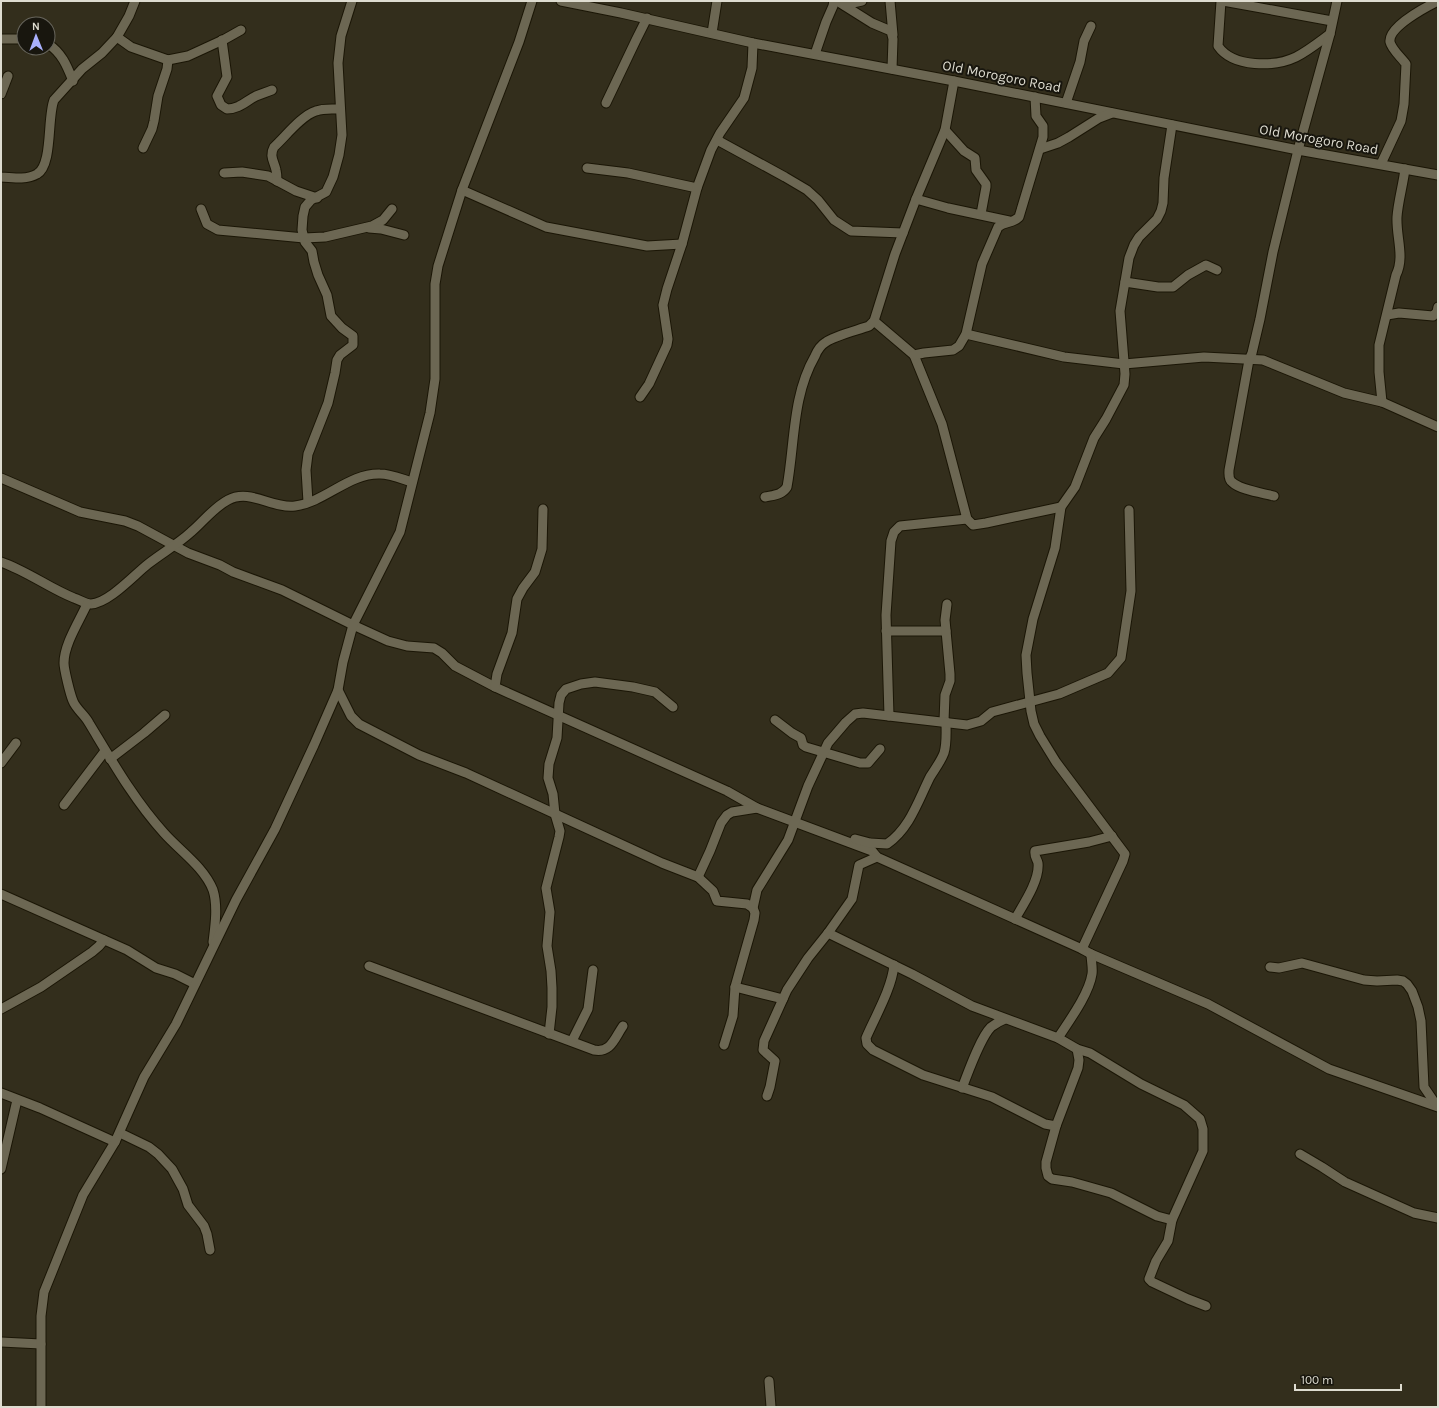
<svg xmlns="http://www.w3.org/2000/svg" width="1439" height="1408" font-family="Karla,sans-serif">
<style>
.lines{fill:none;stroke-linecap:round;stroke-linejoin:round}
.minor-casing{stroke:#1b1606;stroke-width:11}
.minor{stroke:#6c6753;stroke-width:9}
.labels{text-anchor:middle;stroke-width:4;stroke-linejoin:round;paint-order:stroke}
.street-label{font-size:14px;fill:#dedcd0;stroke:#18160e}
</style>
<rect width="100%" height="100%" fill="#332e1c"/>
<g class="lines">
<g class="minor-casing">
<g id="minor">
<polyline points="561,1 621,13 753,43 954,81 1298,150 1438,175"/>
<polyline points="837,1 872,23 891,31 893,39 892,69"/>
<polyline points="890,1 893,35"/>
<path d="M 1221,1 L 1218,46 C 1233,68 1275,67 1296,57 C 1308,51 1319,42 1330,34"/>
<polyline points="1223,1 1332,21"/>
<polyline points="844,5 862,1"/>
<polyline points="712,33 717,1"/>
<polyline points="117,37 131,47 168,60 188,56 225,39 241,30"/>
<polyline points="1,39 24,39"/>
<path d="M 222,40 L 227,77 L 217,96 L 221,105 L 227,109 C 239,109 246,101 256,96 C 261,94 267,92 272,90"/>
<path d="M 48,44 C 62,53 67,66 73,81"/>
<polyline points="815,54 826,22 833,6 834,1"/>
<polyline points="1,94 8,76"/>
<polyline points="606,103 636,40 647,18"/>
<polyline points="1066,103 1080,62 1084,41 1091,26"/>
<polyline points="945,130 964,151 975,158 976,170 986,184 986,187 981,214"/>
<polyline points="717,140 785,177 807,190 818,200 834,220 851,231 903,233"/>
<polyline points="143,148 152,129 154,121 158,96 167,69 168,60"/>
<polyline points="1040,149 1058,143 1069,137 1099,118 1112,113"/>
<path d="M 1381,164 L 1401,121 L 1404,104 L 1406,64 C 1401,57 1392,50 1390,42 C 1388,27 1426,7 1438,1"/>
<polyline points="587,168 628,173 697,188"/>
<polyline points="224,173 242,172 268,176 296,191 317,198"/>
<path d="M 1,177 C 13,178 27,180 37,174 C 53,165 47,117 54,100 L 82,69 L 102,53 L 117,37 L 129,16 L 135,1"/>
<path d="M 277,181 C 277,177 277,174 276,170 C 274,161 269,156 274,147 C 285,137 302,115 316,111 C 323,108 332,109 340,109"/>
<polyline points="462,190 546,227 647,246 682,244"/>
<polyline points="916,199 948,208 1009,221"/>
<polyline points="201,209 207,224 218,230 304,238 325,237 372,226 383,220 392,209"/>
<polyline points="369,228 381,229 404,235"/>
<polyline points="1125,282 1158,287 1173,287 1188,275 1206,265 1217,270"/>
<polyline points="1387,315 1399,313 1433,316 1437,312 1438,307"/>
<polyline points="874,321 914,355 942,424 967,519 973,525 986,523 1061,507"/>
<polyline points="966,334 1064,357 1124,364 1204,357 1263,360 1344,393 1382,402 1438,427"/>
<path d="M 914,355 L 924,353 L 953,350 L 959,346 L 966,334 L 982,264 L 998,227 C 1005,221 1012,224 1019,217 L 1043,137 L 1043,126 L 1036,116 L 1035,97"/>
<polyline points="640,397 649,384 667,345 668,339 663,305 667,289 682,244 697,188 711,150 720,133 744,98 752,68 753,43"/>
<path d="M 1382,402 L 1379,372 L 1379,345 L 1396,275 C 1405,257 1396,237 1397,217 C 1398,202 1403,185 1405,169"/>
<polyline points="1,478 80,512 125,521 138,526 188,553 220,565 233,572 282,590 353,625 388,641 407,646 434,648 442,653 455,666 495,687 727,791 757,808 872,851 877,857 1082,949 1091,954 1208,1004 1329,1069 1438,1107"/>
<path d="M 1274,496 C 1263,493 1240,490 1232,482 C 1228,479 1229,474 1229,470 L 1249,360 L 1252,353 L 1260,319 L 1273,252 L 1298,150 L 1330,34 L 1337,1"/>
<path d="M 765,497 C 774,495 782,495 787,487 C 795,443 792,396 815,356 C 817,351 821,345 826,342 C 834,336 858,330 869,326 L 874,321 L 895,254 L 916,199 L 945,130 L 954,81"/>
<polyline points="308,502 306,470 308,454 328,403 335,373 337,360 340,355 353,345 353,336 342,328 331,316 327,295 318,275 314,262 312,251 305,242 302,230 303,216 305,207 311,200 326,192 333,177 339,155 342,135 338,63 341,36 352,1"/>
<path d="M 1,562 C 27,571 49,588 74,598 C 80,600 86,604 91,604 C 109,603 134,575 148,564 C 162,553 178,544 191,532 C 204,521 213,508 228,500 C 250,488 272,509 295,506 C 325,502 349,473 380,474 C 390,474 402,479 412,482"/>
<path d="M 87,604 C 80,620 64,644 64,663 C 64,669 70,694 73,701 C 76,709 85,715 89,723 C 112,761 134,800 164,833 C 180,851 204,867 213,890 C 218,906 215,926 213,942"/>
<polyline points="886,631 946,631"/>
<polyline points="495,687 497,674 512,633 517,599 523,588 535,572 542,549 543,509"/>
<polyline points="338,690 351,716 359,724 419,755 466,773 662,863 698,877 713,891 717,901 747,904 753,908 755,913 754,920 735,987 733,1016 724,1045"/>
<polyline points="889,716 886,615 891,541 894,532 900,526 967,519"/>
<polyline points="775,720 792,733 801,738 803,745 806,747 860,763 868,763 880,749"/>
<polyline points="944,721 945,695 950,681 950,674 945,620 947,604"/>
<polyline points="110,759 144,733 165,715"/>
<polyline points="1,763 16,743"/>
<polyline points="64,805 105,751"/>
<path d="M 855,839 L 870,843 L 887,844 C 910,828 918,801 930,777 C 935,769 941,761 944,753 C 947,743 946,732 946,722"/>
<polyline points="698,877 710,851 721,823 727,815 732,812 757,808"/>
<polyline points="1,894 127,950 156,968 175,974 195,984"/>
<polyline points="753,908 757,890 788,840 808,786 828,743 846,722 855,714 863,713 967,725 981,721 992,712 1059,694 1108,673 1121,658 1131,591 1129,510"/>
<path d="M 1015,919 C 1023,905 1040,880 1038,863 C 1037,859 1034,856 1035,851 L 1089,842 L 1112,836"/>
<polyline points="828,933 912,974 972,1006 1058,1038 1077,1049 1090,1053 1141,1084 1184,1105 1200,1119 1203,1129 1203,1151 1172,1220 1168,1241 1156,1261 1149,1279 1152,1282 1188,1299 1206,1306"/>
<polyline points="1082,949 1123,861 1125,854 1056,762 1040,736 1034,724 1031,711 1027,673 1026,655 1033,619 1055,548 1061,507 1075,487 1094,438 1106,419 1124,385 1125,374 1120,311 1129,258 1134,245 1139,237 1157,219 1161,211 1163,203 1164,178 1172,125"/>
<path d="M 894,965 C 892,988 875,1017 866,1038 L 867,1044 L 873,1050 L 923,1075 L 992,1097 L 1045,1124 L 1056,1126"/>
<path d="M 369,966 L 594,1050 C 611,1053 614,1039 623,1026"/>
<polyline points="1270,967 1279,968 1302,963 1364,980 1377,981 1397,980 1403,981 1407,984 1412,991 1418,1007 1421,1021 1424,1087 1437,1106"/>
<polyline points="735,987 783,999"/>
<polyline points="1,1009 41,987 92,952 99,946 104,940"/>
<polyline points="549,1034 552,1007 552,988 551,971 547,946 550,912 546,888 559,837 560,831 555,814 553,794 548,778 549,764 557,738 559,703 561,695 566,689 581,684 595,682 633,687 655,692 673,707"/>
<path d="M 1058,1038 C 1069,1021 1089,994 1092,974 C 1093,968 1091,960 1091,954"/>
<polyline points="572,1041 588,1009 593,970"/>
<polyline points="1077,1049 1079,1060 1078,1068 1056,1126 1046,1162 1046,1168 1048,1176 1052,1179 1072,1182 1111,1193 1157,1216 1172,1220"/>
<path d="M 962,1088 C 968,1073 980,1038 991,1027 C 995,1024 1000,1021 1005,1019"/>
<polyline points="1,1093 40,1108 115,1142"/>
<polyline points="767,1096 770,1087 775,1061 763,1050 764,1041 787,990 808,958 828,933 852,899 859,865 877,857"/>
<polyline points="120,1133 149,1147 158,1154 172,1169 183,1189 188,1205 204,1226 207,1234 210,1250"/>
<polyline points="1300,1154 1322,1167 1345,1182 1414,1213 1438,1218"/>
<polyline points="1,1169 17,1100"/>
<polyline points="1,1342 41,1344"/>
<polyline points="769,1381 771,1407"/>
<polyline points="41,1407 41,1316 44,1292 83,1195 115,1142 144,1077 176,1024 236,900 275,829 314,745 338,690 343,662 353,625 400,532 430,413 435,379 435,284 438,266 462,190 519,42 532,1"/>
</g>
</g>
<use href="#minor" class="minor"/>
</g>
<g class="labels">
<g class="street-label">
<text transform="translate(1002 76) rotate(11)" y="5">Old Morogoro Road</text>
<text transform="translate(1319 139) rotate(10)" y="5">Old Morogoro Road</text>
</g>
</g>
<rect width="1439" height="1408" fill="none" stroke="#dedcd0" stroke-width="4"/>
<g transform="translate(36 36) rotate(359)"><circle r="19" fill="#18160e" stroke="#67655c"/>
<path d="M0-3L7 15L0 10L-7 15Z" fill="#a9b0fc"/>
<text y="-6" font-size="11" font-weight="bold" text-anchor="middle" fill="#dedcd0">N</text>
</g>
<path d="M1295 1384v6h106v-6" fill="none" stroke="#dedcd0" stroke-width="2"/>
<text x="1301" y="1384" font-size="12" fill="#dedcd0" stroke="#18160e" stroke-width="3" paint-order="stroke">100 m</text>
</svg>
